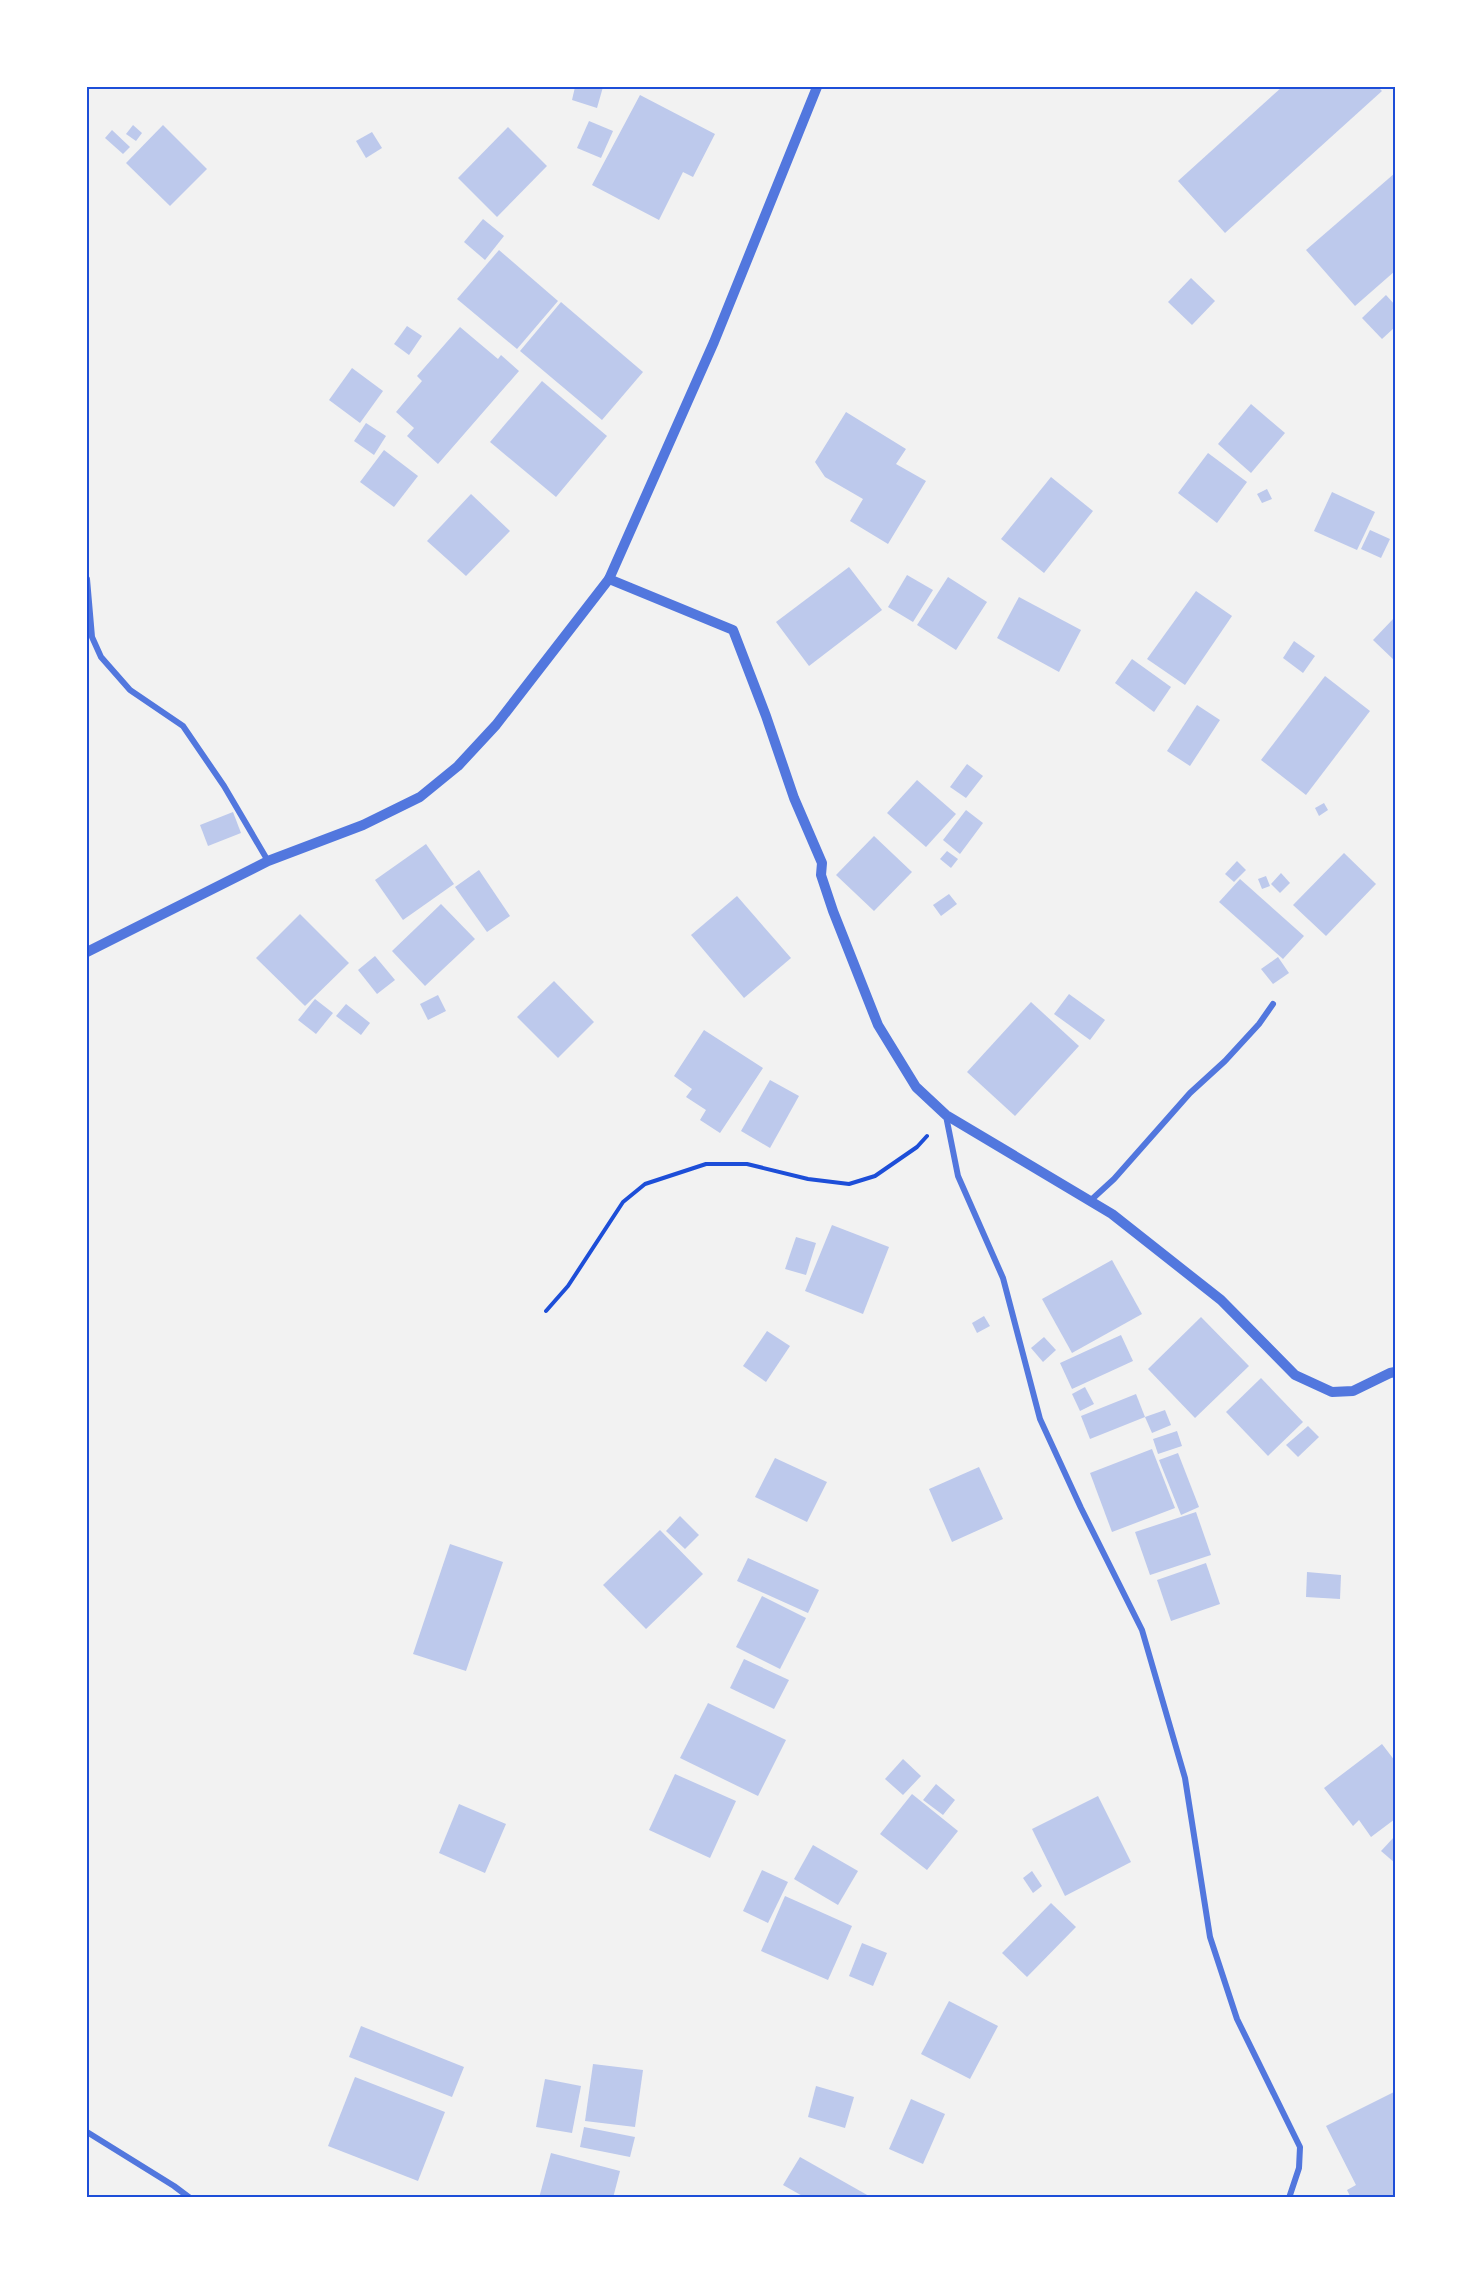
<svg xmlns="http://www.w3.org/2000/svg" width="1482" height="2285" font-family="'Open Sans',sans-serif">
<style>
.building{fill:#bdc9ec}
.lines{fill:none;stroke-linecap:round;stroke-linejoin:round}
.path{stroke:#1d4ed8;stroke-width:4}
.minor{stroke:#5277de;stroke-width:6}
.tertiary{stroke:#5277de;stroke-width:10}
.neatline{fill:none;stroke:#1d4ed8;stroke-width:2}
</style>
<rect width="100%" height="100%" fill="#f2f2f2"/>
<g class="building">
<polygon points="575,87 603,87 597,108 572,100"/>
<polygon points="1282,87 1378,87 1382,91 1225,233 1178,181"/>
<polygon points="640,95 715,134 693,177 683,172 659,220 592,185"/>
<polygon points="589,121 613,131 601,158 577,148"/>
<polygon points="133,125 142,133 136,141 126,134"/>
<polygon points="163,125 207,169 170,206 126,163"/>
<polygon points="508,127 547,166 497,217 458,178"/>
<polygon points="112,130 130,147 123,154 105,138"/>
<polygon points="372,132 382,148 366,158 356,141"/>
<polygon points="1395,173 1395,271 1355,306 1306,250"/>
<polygon points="483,219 504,236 485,260 464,242"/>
<polygon points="499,250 558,301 517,349 457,299"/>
<polygon points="1191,278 1215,301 1192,325 1168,302"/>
<polygon points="1386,295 1395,305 1395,327 1382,339 1362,318"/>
<polygon points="561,302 643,372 602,420 520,351"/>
<polygon points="407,326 422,336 409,355 394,344"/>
<polygon points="460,327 498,359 501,355 519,371 438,464 407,436 414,428 396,412 422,381 417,376"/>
<polygon points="352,368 383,391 360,423 329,400"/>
<polygon points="542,381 607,436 556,497 490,442"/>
<polygon points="1251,404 1285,433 1251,473 1218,444"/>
<polygon points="846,412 906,449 896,464 926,481 888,544 850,521 863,499 825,477 815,462"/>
<polygon points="366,423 386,436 374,455 354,441"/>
<polygon points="384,450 418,476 394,507 360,482"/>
<polygon points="1208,453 1247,482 1217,523 1178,493"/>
<polygon points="1051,477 1093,511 1044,573 1001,539"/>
<polygon points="1267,489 1272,499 1262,503 1257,494"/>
<polygon points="1332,492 1375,512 1357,550 1314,531"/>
<polygon points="471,494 510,531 466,576 427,541"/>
<polygon points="1370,530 1390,539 1381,558 1361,549"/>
<polygon points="849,567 882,610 809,666 776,622"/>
<polygon points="907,575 933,590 913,622 888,607"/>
<polygon points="948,577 987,602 956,650 917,625"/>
<polygon points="1196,591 1232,616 1185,685 1147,659"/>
<polygon points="1019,597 1081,630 1059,672 997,638"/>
<polygon points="1395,617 1395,661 1373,640"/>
<polygon points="1294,641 1315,656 1303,673 1283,658"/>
<polygon points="1132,659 1171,687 1154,712 1115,683"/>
<polygon points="1325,676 1370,711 1306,795 1261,760"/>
<polygon points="1197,705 1220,720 1190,766 1167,751"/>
<polygon points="967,764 983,776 966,798 950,787"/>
<polygon points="917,780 956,814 926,847 887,813"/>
<polygon points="1324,803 1328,810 1319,816 1315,808"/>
<polygon points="966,810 983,823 960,854 943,840"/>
<polygon points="233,812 241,833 208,846 200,825"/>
<polygon points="874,836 912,872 874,911 836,875"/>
<polygon points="426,844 454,884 403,920 375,880"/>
<polygon points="947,851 958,859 951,868 940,859"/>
<polygon points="1344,853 1376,884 1326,936 1293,905"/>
<polygon points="1237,861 1246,870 1234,882 1225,874"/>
<polygon points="479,870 510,916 487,932 455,887"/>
<polygon points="1281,873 1290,883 1280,893 1271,884"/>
<polygon points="1266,876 1270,886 1262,889 1258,879"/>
<polygon points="1240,879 1304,936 1283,959 1219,902"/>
<polygon points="949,894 957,904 941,916 933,905"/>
<polygon points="737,896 791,958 744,998 691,935"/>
<polygon points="441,904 475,939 425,986 392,951"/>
<polygon points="300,914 349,963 305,1006 256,958"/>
<polygon points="375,956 395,980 377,994 358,970"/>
<polygon points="1278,957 1289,973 1273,984 1261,969"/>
<polygon points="554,981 594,1022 558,1058 517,1017"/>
<polygon points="1069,994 1105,1020 1090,1040 1054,1014"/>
<polygon points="438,995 446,1011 428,1020 420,1004"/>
<polygon points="315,999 333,1013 316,1034 298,1020"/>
<polygon points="1031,1002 1079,1046 1015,1116 967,1072"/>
<polygon points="346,1004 370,1023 361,1035 336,1016"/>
<polygon points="704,1030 763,1068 720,1133 700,1120 706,1110 686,1097 692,1089 674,1076"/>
<polygon points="770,1080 799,1096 770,1148 741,1131"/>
<polygon points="832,1225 889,1247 863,1314 805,1291"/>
<polygon points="796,1237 816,1243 806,1275 785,1269"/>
<polygon points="1112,1260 1142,1314 1072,1353 1042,1299"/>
<polygon points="984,1316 990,1326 977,1333 972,1323"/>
<polygon points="1201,1317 1249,1366 1195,1418 1148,1369"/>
<polygon points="767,1331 790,1346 766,1382 743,1366"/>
<polygon points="1121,1335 1133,1361 1072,1389 1060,1363"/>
<polygon points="1044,1337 1056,1350 1043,1362 1031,1348"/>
<polygon points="1261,1378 1303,1422 1268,1456 1226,1412"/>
<polygon points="1085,1387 1094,1404 1080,1411 1072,1394"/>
<polygon points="1136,1394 1145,1417 1090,1439 1081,1416"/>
<polygon points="1165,1410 1171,1425 1152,1433 1145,1417"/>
<polygon points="1308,1426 1319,1437 1298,1457 1286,1445"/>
<polygon points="1177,1431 1182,1446 1158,1454 1153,1439"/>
<polygon points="1152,1449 1175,1508 1112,1532 1090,1473"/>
<polygon points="1178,1453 1199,1507 1181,1515 1159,1460"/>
<polygon points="775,1458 827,1482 807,1522 755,1497"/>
<polygon points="979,1467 1003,1519 952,1542 929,1489"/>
<polygon points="1196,1512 1211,1555 1150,1575 1135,1532"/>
<polygon points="680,1516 699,1535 685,1549 666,1531"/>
<polygon points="660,1530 703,1574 646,1629 603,1585"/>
<polygon points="450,1544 503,1562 466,1671 413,1654"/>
<polygon points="748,1558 819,1590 808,1613 737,1581"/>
<polygon points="1206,1563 1220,1604 1171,1621 1157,1580"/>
<polygon points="1307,1572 1341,1575 1340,1599 1306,1597"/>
<polygon points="762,1596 806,1618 780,1669 736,1647"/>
<polygon points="744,1659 789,1680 774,1709 730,1688"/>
<polygon points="708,1703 786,1740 758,1796 680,1758"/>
<polygon points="1382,1744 1395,1761 1395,1819 1371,1837 1359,1820 1353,1826 1324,1788"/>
<polygon points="903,1759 921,1776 903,1795 885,1779"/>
<polygon points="675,1774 736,1801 710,1858 649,1830"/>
<polygon points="936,1784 955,1800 943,1815 923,1800"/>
<polygon points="912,1794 958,1831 927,1870 880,1834"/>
<polygon points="1098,1796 1131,1862 1065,1896 1032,1829"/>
<polygon points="459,1804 506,1824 485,1873 439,1853"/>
<polygon points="1395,1836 1395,1863 1381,1851"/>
<polygon points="813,1845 858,1871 838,1905 794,1879"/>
<polygon points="762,1870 788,1882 768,1923 743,1911"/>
<polygon points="1032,1871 1042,1886 1033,1893 1023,1878"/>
<polygon points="785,1896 852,1926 828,1980 761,1951"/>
<polygon points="1051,1903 1076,1927 1027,1977 1002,1953"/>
<polygon points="862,1943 887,1953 873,1986 849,1976"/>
<polygon points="949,2001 998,2026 970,2079 921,2054"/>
<polygon points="361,2026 464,2067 452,2097 349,2057"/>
<polygon points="593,2064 643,2070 635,2127 585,2121"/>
<polygon points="355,2077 445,2112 418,2181 328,2146"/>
<polygon points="545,2079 581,2086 572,2133 536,2127"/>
<polygon points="816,2086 854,2097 845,2128 808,2117"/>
<polygon points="1394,2092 1395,2198 1351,2198 1347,2190 1356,2185 1326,2126"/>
<polygon points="911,2099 945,2114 923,2164 889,2149"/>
<polygon points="584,2127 635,2137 630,2157 580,2147"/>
<polygon points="551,2153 620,2171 613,2198 539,2198"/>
<polygon points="800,2157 869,2196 868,2198 806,2198 783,2185"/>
</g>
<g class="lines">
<polyline class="path" points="546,1311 568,1286 623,1202 645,1184 706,1164 747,1164 808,1179 849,1184 875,1176 917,1147 927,1136"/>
<g class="minor">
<polyline points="87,579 92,637 101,657 130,690 183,726 224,786 268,861"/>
<polyline points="946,1116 958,1176 1003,1278 1040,1419 1081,1508 1142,1630 1185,1778 1210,1937 1237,2019 1300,2147 1299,2168 1289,2198"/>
<polyline points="1090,1201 1114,1179 1190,1093 1225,1061 1259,1024 1273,1004"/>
<polyline points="87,2132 174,2186 190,2198"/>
</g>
<g class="tertiary">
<polyline points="609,579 733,630 766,716 794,798 822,863 821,875 833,911 878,1025 916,1087 946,1115 1112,1214 1221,1300 1295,1375 1332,1392 1353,1391 1390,1373 1395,1372"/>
<polyline points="87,952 268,861 363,825 420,797 458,766 496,725 609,579 714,342 817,87"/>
</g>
</g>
<rect width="1482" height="2285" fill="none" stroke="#ffffff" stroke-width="177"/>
<rect x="88" y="88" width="1306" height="2108" class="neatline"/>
</svg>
